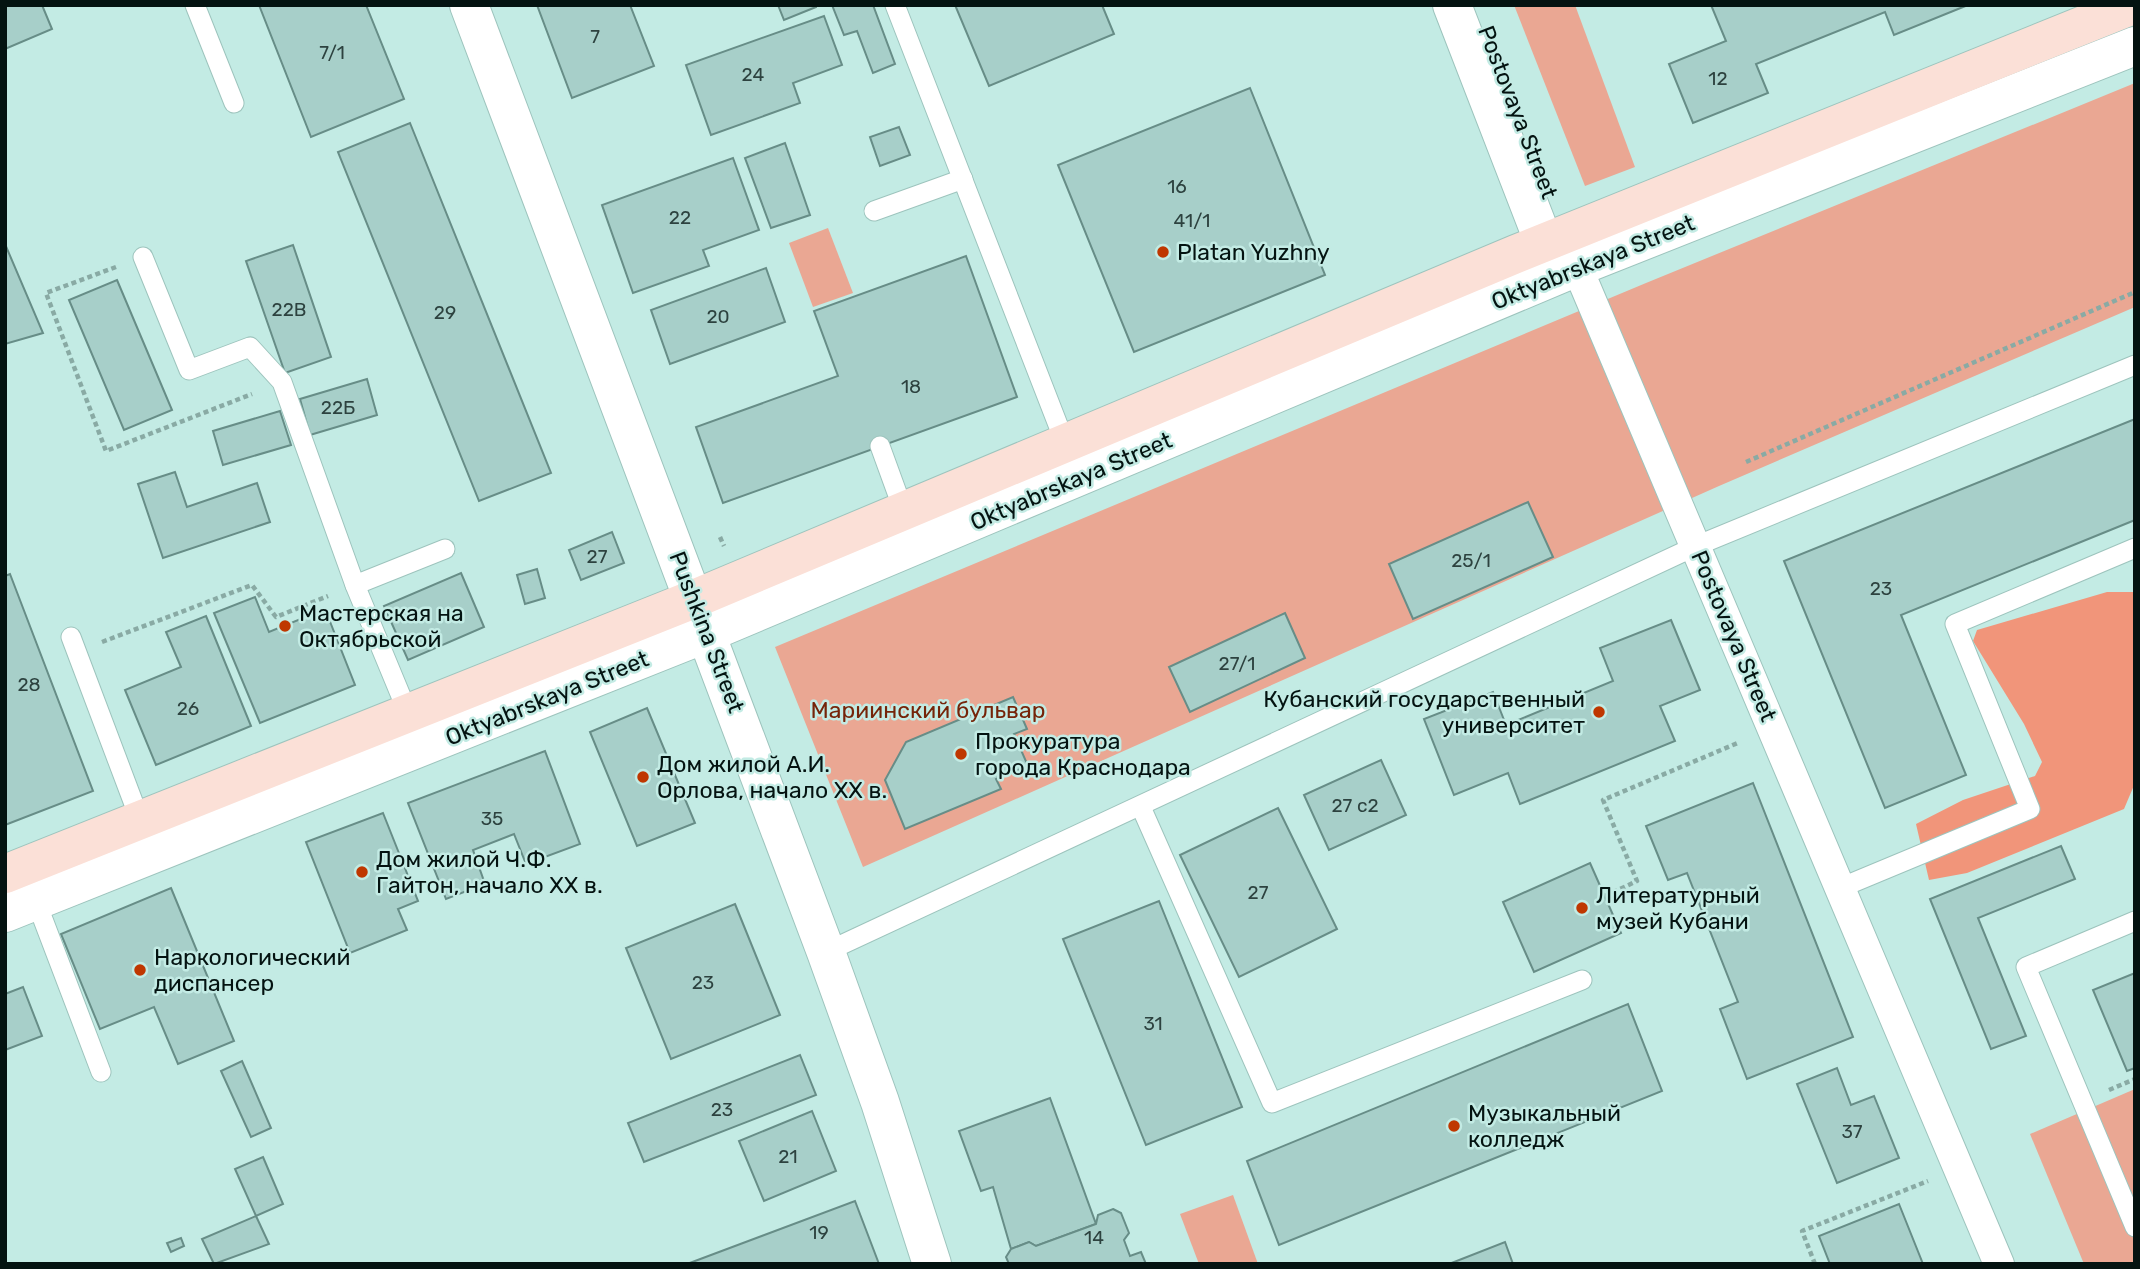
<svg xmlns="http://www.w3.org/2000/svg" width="2140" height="1269" font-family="Rubik,sans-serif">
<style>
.green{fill:#eaa793}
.forest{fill:#f1957a}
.building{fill:#a7cfc9;stroke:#678d87;stroke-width:2}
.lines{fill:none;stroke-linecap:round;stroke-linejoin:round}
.service-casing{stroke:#9dc4bd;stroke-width:21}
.pedestrian-casing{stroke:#9dc4bd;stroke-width:32}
.minor-casing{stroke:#9dc4bd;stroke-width:40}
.tertiary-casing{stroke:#9dc4bd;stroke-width:40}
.secondary-casing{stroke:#9dc4bd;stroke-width:40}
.path{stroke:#89aaa4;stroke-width:4.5;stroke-dasharray:5 3.5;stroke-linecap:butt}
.service{stroke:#fff;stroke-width:19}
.pedestrian{stroke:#fff;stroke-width:30}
.minor{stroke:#fff;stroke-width:38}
.tertiary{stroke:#fff;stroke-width:38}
.secondary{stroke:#fbe0d7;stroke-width:38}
.poi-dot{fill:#bf3700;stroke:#c3ebe4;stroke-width:2.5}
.labels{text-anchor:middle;stroke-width:5;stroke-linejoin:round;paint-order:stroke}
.number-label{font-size:19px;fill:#2d423f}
.street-label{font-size:23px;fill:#041311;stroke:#c3ebe4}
.poi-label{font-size:23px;fill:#041311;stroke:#c3ebe4;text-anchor:start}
.park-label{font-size:23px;fill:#752409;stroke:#c3ebe4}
</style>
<rect width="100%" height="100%" fill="#c3ebe4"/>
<g class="green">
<polygon points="1514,5 1575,5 1635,167 1585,186"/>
<polygon points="2135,83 2135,307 1719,486 863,867 775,647 1646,283"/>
<polygon points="828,228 853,293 813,307 789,243"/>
<polygon points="2135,1089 2135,1264 2084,1264 2030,1134"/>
<polygon points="1233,1195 1258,1264 1199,1264 1180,1214"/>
</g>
<polygon class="forest" points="2107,592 2135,592 2135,783 2124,809 1967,873 1929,880 1916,824 1963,800 2035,776 2042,762 2024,724 1973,641 1977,630"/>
<g class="building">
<polygon points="5,5 42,5 52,29 5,49"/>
<polygon points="259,5 366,5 404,99 311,137"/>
<polygon points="537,5 630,5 654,66 572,98"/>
<polygon points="778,5 816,5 816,7 784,20"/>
<polygon points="832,5 873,5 895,64 873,73 857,31 844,35"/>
<polygon points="955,5 1102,5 1114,34 989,86"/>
<polygon points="1711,5 1968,5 1894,35 1885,12 1756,64 1768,93 1693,123 1669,64 1726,41"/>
<polygon points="824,16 842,65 793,83 800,103 711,135 686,65"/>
<polygon points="1250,88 1325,275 1134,352 1058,165"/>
<polygon points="410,123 551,473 479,501 338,152"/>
<polygon points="899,127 910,155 880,166 870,137"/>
<polygon points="785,143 810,215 771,228 745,158"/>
<polygon points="733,158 759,230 703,250 709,266 633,293 602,205"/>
<polygon points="5,244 43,333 5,344"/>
<polygon points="293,245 331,357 285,373 246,261"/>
<polygon points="966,256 1017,397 723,503 696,427 838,376 814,311"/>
<polygon points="766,268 785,322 670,364 651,310"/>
<polygon points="117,280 172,410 124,430 69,300"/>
<polygon points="367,379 377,415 310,435 300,399"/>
<polygon points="280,411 291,445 223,465 213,431"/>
<polygon points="2135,419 2135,520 1901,615 1966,775 1885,808 1784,561"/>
<polygon points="175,472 187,507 257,483 270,522 163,558 138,484"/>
<polygon points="1528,502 1553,557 1413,619 1389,564"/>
<polygon points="612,532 624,563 581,580 569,550"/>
<polygon points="537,569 545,598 525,604 517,575"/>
<polygon points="461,573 484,627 408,660 384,606"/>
<polygon points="10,574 93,791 5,825 5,576"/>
<polygon points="255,597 269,632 325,609 355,685 260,723 214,613"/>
<polygon points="1285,613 1305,658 1190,712 1169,667"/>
<polygon points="206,616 251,726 156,765 125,690 181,667 166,632"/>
<polygon points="1671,620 1700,690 1660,706 1675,741 1520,804 1508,773 1454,795 1424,719 1493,692 1506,725 1613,681 1600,648"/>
<polygon points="1013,697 1027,729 1014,734 1028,766 996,779 1001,789 905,829 885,780 906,742"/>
<polygon points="647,708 695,823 637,846 590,732"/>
<polygon points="545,751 580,844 526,864 514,834 473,850 485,884 446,899 408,803"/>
<polygon points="1381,760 1406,815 1329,850 1304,795"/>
<polygon points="1753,783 1853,1037 1747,1079 1720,1009 1738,1002 1687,873 1668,880 1646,826"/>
<polygon points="1278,808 1337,929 1239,977 1180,855"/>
<polygon points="383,813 418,901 398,909 407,930 350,953 306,842"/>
<polygon points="2061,846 2075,879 1978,918 2026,1036 1991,1049 1930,899"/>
<polygon points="1590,863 1621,933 1534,972 1503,902"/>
<polygon points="171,888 234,1041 178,1064 154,1007 100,1029 61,934"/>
<polygon points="1159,901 1242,1107 1146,1145 1063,939"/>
<polygon points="735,904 780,1015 671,1059 626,948"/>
<polygon points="2135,973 2135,1068 2127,1071 2093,990"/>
<polygon points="23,987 42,1036 5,1050 5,994"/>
<polygon points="1628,1004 1662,1091 1279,1245 1247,1161"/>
<polygon points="800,1055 816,1095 644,1162 628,1123"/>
<polygon points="242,1061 271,1128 251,1137 221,1071"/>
<polygon points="1837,1068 1851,1105 1874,1096 1899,1158 1837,1183 1797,1084"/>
<polygon points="1050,1098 1096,1224 1036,1246 1029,1242 1011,1249 993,1187 981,1191 959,1131"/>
<polygon points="812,1111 836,1171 764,1201 739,1141"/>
<polygon points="263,1157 283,1204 256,1216 235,1169"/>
<polygon points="855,1201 879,1264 687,1264"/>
<polygon points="1899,1204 1923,1264 1830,1264 1819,1236"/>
<polygon points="1113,1209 1121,1213 1129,1233 1124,1240 1130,1256 1141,1252 1146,1264 1009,1264 1006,1257 1011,1249 1029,1242 1036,1246 1096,1224 1098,1215"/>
<polygon points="256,1216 269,1244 214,1264 202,1239"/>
<polygon points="181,1238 184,1246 171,1252 167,1243"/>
<polygon points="1505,1242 1513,1264 1449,1264"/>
</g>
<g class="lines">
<g class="service-casing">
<g id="service">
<polyline points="195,5 234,103"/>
<polyline points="895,5 1067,448"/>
<polyline points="874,211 963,179"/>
<polyline points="143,257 189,370 250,347 282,382 355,585 408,713"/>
<polyline points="880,446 904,512"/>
<polyline points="355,585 445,549"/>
<polyline points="71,637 140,820"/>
<polyline points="1141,807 1272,1103 1582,980"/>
<polyline points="1840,888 2030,809 1955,624 2135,548"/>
<polyline points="36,901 101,1072"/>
<polyline points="2135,921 2026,967 2135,1227"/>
<polyline points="826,952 1696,546 2135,365"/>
</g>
</g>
<g class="pedestrian-casing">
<polyline id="pedestrian" points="1577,267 1999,1264"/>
</g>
<g class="minor-casing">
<polyline id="minor" points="469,5 826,952 880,1102 932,1264"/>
</g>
<g class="tertiary-casing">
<g id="tertiary">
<polyline points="1452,5 1556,274"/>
<polyline points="5,913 707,633 1577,267 2135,46"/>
</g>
</g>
<g class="secondary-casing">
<polyline id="secondary" points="5,874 694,599 1516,254 2133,5"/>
</g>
<g class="path">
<polyline points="116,267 46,293 106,451 252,394"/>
<polyline points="1746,462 2135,292"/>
<polyline points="720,537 724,546"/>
<polyline points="102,642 252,585 276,617 328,596"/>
<polyline points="1605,896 1637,881 1603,800 1740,742"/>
<polyline points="2109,1090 2135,1079"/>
<polyline points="1815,1264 1802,1231 1928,1181"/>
</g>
<use href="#service" class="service"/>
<use href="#pedestrian" class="pedestrian"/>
<use href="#minor" class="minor"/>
<use href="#tertiary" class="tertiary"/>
<use href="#secondary" class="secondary"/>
</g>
<g class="poi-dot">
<circle cx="1163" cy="252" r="7"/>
<circle cx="285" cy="626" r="7"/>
<circle cx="1599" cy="712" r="7"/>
<circle cx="961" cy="754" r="7"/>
<circle cx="643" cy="777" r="7"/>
<circle cx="362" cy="872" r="7"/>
<circle cx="1582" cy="908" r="7"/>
<circle cx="140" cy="970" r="7"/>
<circle cx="1454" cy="1126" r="7"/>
</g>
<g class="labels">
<g class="number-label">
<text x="595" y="43">7</text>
<text x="332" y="59">7/1</text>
<text x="753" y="81">24</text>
<text x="1718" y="85">12</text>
<text x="1177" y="193">16</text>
<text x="680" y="224">22</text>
<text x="1192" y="227">41/1</text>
<text x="289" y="316">22В</text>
<text x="445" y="319">29</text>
<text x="718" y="323">20</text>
<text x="911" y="393">18</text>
<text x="338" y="414">22Б</text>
<text x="597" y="563">27</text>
<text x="1471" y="567">25/1</text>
<text x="1881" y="595">23</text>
<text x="1237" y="670">27/1</text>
<text x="29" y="691">28</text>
<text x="188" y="715">26</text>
<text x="1355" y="812">27 с2</text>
<text x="492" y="825">35</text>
<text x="1258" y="899">27</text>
<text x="703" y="989">23</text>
<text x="1153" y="1030">31</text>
<text x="722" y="1116">23</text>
<text x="1852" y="1138">37</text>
<text x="788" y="1163">21</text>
<text x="819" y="1239">19</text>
<text x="1094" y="1244">14</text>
</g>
<g class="street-label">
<text transform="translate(1518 112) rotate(69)" y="8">Postovaya Street</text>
<text transform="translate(1593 262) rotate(-22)" y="8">Oktyabrskaya Street</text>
<text transform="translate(1071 481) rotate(-23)" y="8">Oktyabrskaya Street</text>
<text transform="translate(707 632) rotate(69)" y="8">Pushkina Street</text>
<text transform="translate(1734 636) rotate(67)" y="8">Postovaya Street</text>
<text transform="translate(547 698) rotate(-22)" y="8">Oktyabrskaya Street</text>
</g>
<g class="poi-label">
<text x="1177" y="260">Platan Yuzhny</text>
<text x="299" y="621">Мастерская на<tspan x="299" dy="26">Октябрьской</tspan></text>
<text x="1585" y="707" text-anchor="end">Кубанский государственный<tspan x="1585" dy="26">университет</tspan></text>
<text x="975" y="749">Прокуратура<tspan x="975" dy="26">города Краснодара</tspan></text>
<text x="657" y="772">Дом жилой А.И.<tspan x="657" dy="26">Орлова, начало XX в.</tspan></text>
<text x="376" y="867">Дом жилой Ч.Ф.<tspan x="376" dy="26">Гайтон, начало XX в.</tspan></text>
<text x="1596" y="903">Литературный<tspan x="1596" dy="26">музей Кубани</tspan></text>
<text x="154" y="965">Наркологический<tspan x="154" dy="26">диспансер</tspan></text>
<text x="1468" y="1121">Музыкальный<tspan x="1468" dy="26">колледж</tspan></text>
</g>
<g class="park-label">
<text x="928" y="718">Мариинский бульвар</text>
</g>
</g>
<rect width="2140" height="1269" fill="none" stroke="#041311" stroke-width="14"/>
</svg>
